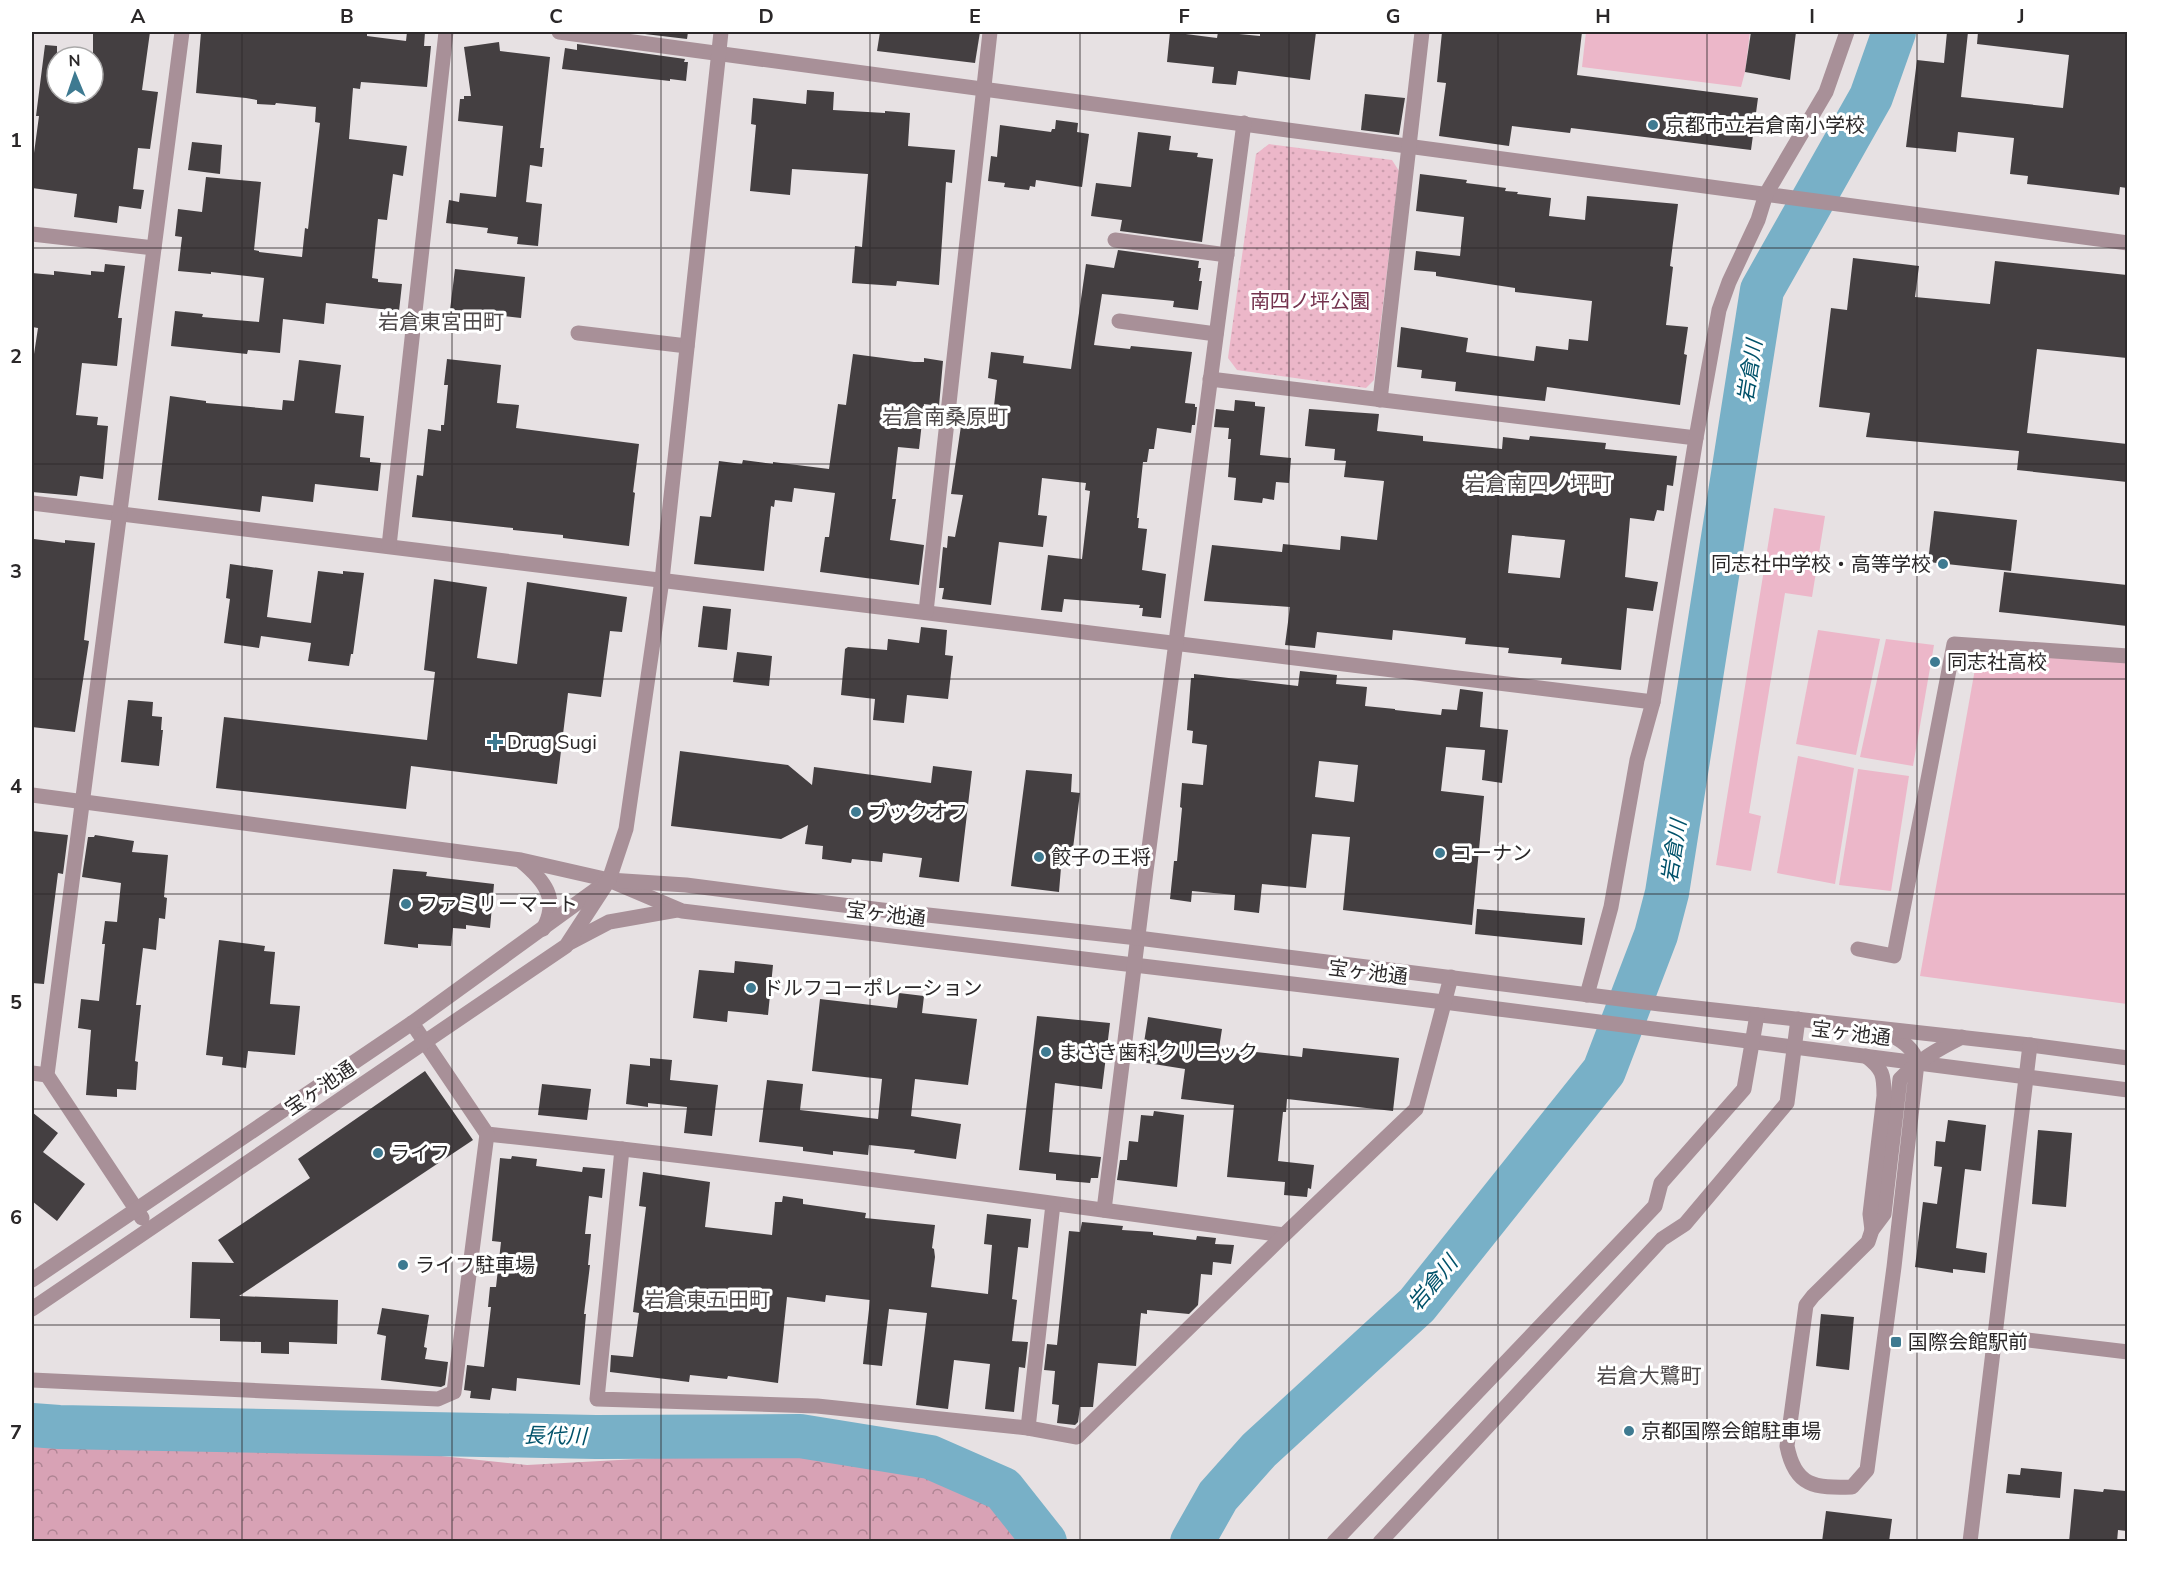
<svg xmlns="http://www.w3.org/2000/svg" width="2159" height="1573" font-family="'Nunito Sans','Noto Sans JP',sans-serif">
<style>
.grass{fill:#ecb7c9}
.forest{fill:url(#forest-crowns)}
.park{fill:url(#park-dots)}
.lines{fill:none;stroke-linecap:round;stroke-linejoin:round}
.river{stroke:#78b0c7;stroke-width:44}
.building{fill:#443f41;fill-rule:evenodd}
.minor{stroke:#a89098;stroke-width:15}
.grid{fill:none;stroke:#2b2829;stroke-width:1.5;stroke-opacity:0.55}
.poi-dot{fill:#3e7a91;stroke:#fff;stroke-width:2}
.labels{text-anchor:middle;stroke-width:6;stroke-linejoin:round;paint-order:stroke}
.poi-label{font-size:20px;fill:#2b2829;stroke:#fff;text-anchor:start}
.park-label{font-size:20px;fill:#74334e;stroke:#fff}
.street-label{font-size:20px;fill:#2b2829;stroke:#fff}
.neighbourhood-label{font-size:21px;fill:#4e494a;stroke:#fff}
.water-label{font-size:21px;font-style:italic;fill:#01526a;stroke:#fff}
.neatline{fill:none;stroke:#2b2829;stroke-width:2}
.grid-label{font-size:20px;text-anchor:middle;font-weight:bold;fill:#2b2829}
</style>
<defs>
<pattern id="forest-crowns" width="20" height="18" patternUnits="userSpaceOnUse" patternTransform="scale(1.5)"><rect width="20" height="18" fill="#d8a2b5"/><path d="M2 6a3 3 0 1 1 6 0M12 15a3 3 0 1 1 6 0" fill="none" stroke="#af8493"/></pattern>
<pattern id="park-dots" width="8" height="8" patternUnits="userSpaceOnUse" patternTransform="scale(1.5)"><rect width="8" height="8" fill="#ecb7c9"/><path d="M2 2h.1M6 6h.1" fill="none" stroke="#cb9dad" stroke-width="1.8" stroke-linecap="round"/></pattern>
</defs>
<rect width="100%" height="100%" fill="#e7e1e3"/>
<g class="grass">
<polygon points="1586,32 1750,32 1745,72 1741,87 1582,67"/>
<polygon points="1774,508 1825,516 1812,597 1785,593 1749,813 1761,816 1751,871 1716,865"/>
<polygon points="1818,630 1880,639 1856,755 1796,744"/>
<polygon points="1886,639 1934,645 1913,766 1860,757"/>
<polygon points="1980,641 2127,657 2127,1004 1920,976"/>
<polygon points="1798,756 1854,768 1835,884 1777,873"/>
<polygon points="1858,769 1909,776 1891,891 1839,885"/>
</g>
<polygon class="forest" points="212,1441 356,1447 527,1465 692,1456 802,1446 854,1450 908,1460 973,1487 1026,1541 32,1541 32,1443"/>
<polygon class="park" points="1269,144 1392,160 1399,171 1374,380 1366,388 1237,370 1228,358 1256,154"/>
<g class="lines">
<g class="river">
<polyline points="32,1425 59,1427 596,1437 800,1436 930,1457 1003,1489 1045,1542"/>
<polyline points="1192,1542 1218,1496 1259,1450 1417,1305 1604,1071 1656,935 1667,893 1762,290 1871,97 1894,32"/>
</g>
</g>
<g class="building">
<polygon points="93,32 150,32 142,90 158,92 150,149 138,148 133,189 144,190 141,209 119,206 117,223 74,217 77,194 32,188 32,153 34,153 39,116 36,116 45,45 57,46 57,93 93,93"/>
<polygon points="201,32 367,32 367,36 406,41 407,32 425,32 424,46 431,46 427,87 361,82 360,89 353,88 349,139 407,146 403,176 393,174 387,220 378,219 372,278 378,279 378,282 402,284 399,311 326,303 324,324 283,319 280,353 248,350 247,354 171,346 175,311 203,314 202,317 259,322 264,278 211,272 211,274 178,271 182,237 175,236 178,209 202,212 206,177 261,182 254,250 259,251 259,252 302,257 305,228 308,229 320,123 315,122 316,107 276,103 275,105 257,104 257,100 246,98 196,93"/>
<polygon points="628,32 688,32 687,39"/>
<polygon points="880,32 980,32 975,63 877,51"/>
<polygon points="1170,32 1217,38 1218,32 1260,36 1260,32 1316,32 1310,80 1238,71 1236,85 1212,83 1214,67 1167,62"/>
<polygon points="1442,32 1582,32 1577,75 1758,98 1751,150 1571,128 1570,133 1512,126 1509,146 1439,136 1446,83 1437,82"/>
<polygon points="1751,32 1796,32 1790,80 1745,72"/>
<polygon points="1947,32 1968,32 1961,97 2063,108 2069,55 1977,44 1978,32 2127,32 2127,188 2120,187 2119,195 2027,184 2028,176 2010,174 2014,138 1958,132 1956,152 1906,147 1917,60 1944,63"/>
<polygon points="499,42 500,51 550,57 540,148 544,148 542,167 530,165 526,202 542,204 538,246 517,244 518,237 487,233 488,228 446,223 449,200 459,202 460,193 496,197 503,126 458,121 460,99 464,99 464,96 471,96 464,47"/>
<polygon points="577,44 685,59 684,62 688,62 686,81 670,79 670,81 562,69 565,48 577,50"/>
<polygon points="807,90 834,92 833,110 885,113 885,111 910,113 908,146 955,150 952,183 946,182 939,285 897,281 896,286 852,283 855,246 862,247 868,174 792,169 790,195 750,191 756,125 751,124 753,98 806,104"/>
<polygon points="1365,94 1405,98 1399,135 1361,130"/>
<polygon points="1056,120 1078,123 1077,132 1089,134 1082,187 1036,180 1035,187 1030,186 1029,190 1004,187 1005,183 988,181 991,156 997,157 1000,125 1051,132 1052,129 1055,129"/>
<polygon points="1138,132 1171,136 1169,150 1198,153 1197,157 1213,159 1202,242 1120,231 1122,220 1091,216 1096,183 1131,187"/>
<polygon points="192,142 222,145 220,174 188,170"/>
<polygon points="1420,174 1467,180 1466,183 1506,188 1505,191 1518,192 1517,194 1551,198 1549,216 1585,220 1587,196 1678,204 1670,266 1673,267 1666,325 1688,327 1684,354 1687,355 1680,405 1547,387 1545,401 1455,391 1456,382 1421,378 1422,370 1397,367 1401,327 1468,338 1466,352 1534,361 1536,346 1568,350 1569,339 1588,341 1592,301 1515,292 1515,288 1436,276 1436,272 1414,270 1416,251 1460,256 1464,217 1416,211"/>
<polygon points="1118,250 1199,261 1198,268 1201,268 1199,281 1202,281 1198,310 1173,307 1174,301 1102,294 1094,345 1130,349 1131,346 1192,352 1185,403 1195,404 1195,407 1197,407 1195,425 1192,425 1191,433 1157,428 1154,449 1149,449 1147,462 1143,462 1137,518 1139,518 1138,528 1147,529 1142,570 1166,574 1161,618 1142,616 1143,608 1139,608 1140,605 1064,599 1062,612 1041,610 1048,555 1082,559 1090,491 1085,490 1086,483 1042,478 1038,515 1047,516 1043,547 999,542 991,605 942,599 944,588 939,588 943,547 947,548 948,536 955,537 963,495 951,494 962,419 992,423 997,380 988,378 991,352 1024,356 1023,363 1071,369 1086,264 1114,268"/>
<polygon points="1853,258 1919,266 1915,297 1990,304 1995,261 2127,275 2127,358 2037,349 2027,433 2127,444 2127,482 2017,470 2019,451 1866,437 1870,413 1819,407 1831,308 1847,310"/>
<polygon points="105,264 125,266 118,318 122,318 117,366 82,363 76,415 98,417 97,425 108,426 103,479 80,476 77,496 32,492 32,367 38,328 32,327 32,273 54,275 54,271 91,275 91,271 104,272"/>
<polygon points="455,269 525,277 521,318 450,310"/>
<polygon points="853,354 914,362 924,362 924,358 943,361 939,406 924,404 919,449 898,447 892,499 896,499 890,540 924,545 919,585 820,572 825,537 829,537 835,493 794,488 792,502 775,500 774,507 771,506 764,571 694,564 700,516 711,517 719,461 742,464 743,460 773,464 773,462 829,469 838,404 846,405"/>
<polygon points="447,359 501,365 497,403 519,405 516,428 639,444 633,492 635,493 629,546 563,538 563,535 513,530 513,528 412,517 417,475 423,476 428,429 441,431 441,425 444,425 448,385 444,385"/>
<polygon points="299,360 341,365 335,413 364,416 360,457 370,458 370,462 381,463 378,491 315,484 313,502 262,496 260,512 158,500 170,396 206,401 206,403 282,410 283,400 294,401"/>
<polygon points="1235,400 1255,402 1255,406 1265,407 1260,455 1291,458 1289,483 1276,482 1274,500 1263,498 1262,503 1234,500 1236,478 1228,477 1231,439 1228,439 1229,428 1214,427 1216,409 1234,411"/>
<path d="M 1309,409 L 1379,414 L 1377,431 L 1423,436 L 1423,441 L 1502,449 L 1503,437 L 1529,440 L 1530,436 L 1606,443 L 1605,449 L 1677,456 L 1673,486 L 1667,485 L 1664,511 L 1657,510 L 1654,521 L 1630,518 L 1625,577 L 1658,582 L 1653,611 L 1627,608 L 1621,670 L 1561,664 L 1562,658 L 1508,653 L 1509,648 L 1465,644 L 1466,638 L 1393,630 L 1392,640 L 1317,632 L 1315,648 L 1285,645 L 1290,607 L 1204,601 L 1212,545 L 1282,552 L 1283,544 L 1340,550 L 1341,536 L 1377,540 L 1384,481 L 1344,477 L 1346,461 L 1334,460 L 1335,449 L 1305,446 ZM 1512,535 L 1565,540 L 1560,578 L 1508,573 Z"/>
<polygon points="1934,511 2017,520 2011,571 1928,562"/>
<polygon points="34,539 65,543 65,540 95,543 84,640 89,641 75,732 32,727 32,559"/>
<polygon points="230,564 273,570 267,617 311,623 318,571 343,574 343,571 364,573 353,654 351,654 349,666 308,661 311,643 261,636 259,648 224,643 230,599 226,598"/>
<polygon points="2004,572 2127,585 2127,626 1999,612"/>
<polygon points="434,579 487,587 477,658 517,664 527,582 627,597 622,632 610,631 601,697 568,693 557,784 411,766 406,809 216,788 224,717 427,740 435,672 424,670"/>
<polygon points="703,606 731,609 727,650 698,647"/>
<polygon points="921,627 947,630 945,655 953,656 948,699 907,695 904,723 873,720 875,699 841,695 845,649 848,647 887,650 888,639 919,643"/>
<polygon points="737,652 772,656 769,686 733,682"/>
<path d="M 1300,671 L 1337,675 L 1336,684 L 1367,687 L 1365,706 L 1395,709 L 1395,710 L 1441,715 L 1442,709 L 1457,710 L 1460,689 L 1483,692 L 1480,727 L 1508,730 L 1502,783 L 1482,780 L 1485,750 L 1446,747 L 1441,791 L 1484,796 L 1472,925 L 1343,910 L 1350,837 L 1312,834 L 1306,888 L 1262,884 L 1259,913 L 1234,910 L 1235,895 L 1192,891 L 1191,902 L 1170,899 L 1174,861 L 1177,861 L 1182,808 L 1180,807 L 1182,783 L 1203,785 L 1207,745 L 1192,743 L 1193,731 L 1187,730 L 1191,678 L 1194,678 L 1194,674 L 1298,686 ZM 1319,761 L 1358,765 L 1354,802 L 1315,797 Z"/>
<polygon points="128,700 153,702 152,716 162,717 161,730 163,730 159,766 121,762"/>
<polygon points="680,751 788,765 812,785 814,767 931,783 933,766 972,771 959,882 919,877 922,858 883,853 882,862 852,859 851,863 822,859 823,846 805,844 808,825 781,839 671,826"/>
<polygon points="1026,770 1072,774 1071,792 1080,793 1072,856 1062,855 1059,892 1011,886"/>
<polygon points="32,831 68,835 63,874 58,873 44,984 32,983"/>
<polygon points="95,835 134,841 132,852 168,855 164,897 167,898 165,919 159,918 156,950 143,948 136,1005 141,1005 135,1061 138,1062 136,1090 117,1089 117,1097 86,1095 91,1030 78,1028 81,999 99,1001 105,944 102,944 105,921 117,922 121,883 82,877 88,837 94,837"/>
<polygon points="393,869 427,872 426,876 494,884 490,928 466,925 466,929 453,928 451,946 418,944 418,948 384,944"/>
<polygon points="1477,909 1585,918 1582,945 1475,934"/>
<polygon points="219,940 265,946 264,951 275,952 270,1004 300,1006 295,1055 248,1051 246,1068 222,1065 223,1057 206,1055"/>
<polygon points="735,961 773,965 768,1015 728,1011 727,1022 693,1018 699,970 734,973"/>
<polygon points="899,993 924,996 922,1013 977,1019 968,1085 915,1079 911,1116 961,1124 956,1159 914,1153 915,1150 869,1145 868,1155 833,1151 833,1155 803,1151 803,1147 759,1142 767,1080 803,1084 800,1110 878,1119 882,1079 812,1071 820,999 897,1008"/>
<polygon points="1037,1016 1110,1023 1102,1089 1055,1083 1049,1152 1101,1157 1098,1178 1091,1178 1090,1183 1056,1180 1056,1174 1019,1170"/>
<polygon points="1148,1017 1222,1029 1219,1048 1302,1057 1303,1048 1399,1058 1393,1111 1287,1099 1286,1112 1283,1112 1278,1161 1314,1165 1311,1189 1308,1188 1307,1197 1284,1195 1285,1182 1227,1177 1234,1105 1181,1099 1185,1069 1141,1062"/>
<polygon points="650,1058 672,1060 670,1080 718,1085 712,1136 684,1133 687,1107 648,1103 648,1107 626,1104 630,1064 650,1066"/>
<polygon points="425,1071 473,1140 239,1296 338,1300 337,1344 289,1342 289,1354 261,1353 261,1342 220,1341 220,1319 190,1318 192,1262 234,1263 218,1240 310,1178 298,1159"/>
<polygon points="542,1084 591,1089 587,1120 538,1115"/>
<polygon points="1154,1111 1184,1115 1177,1187 1117,1180 1120,1160 1127,1160 1129,1141 1138,1142 1141,1115 1153,1116"/>
<polygon points="32,1112 58,1133 43,1152 85,1184 57,1221 32,1201"/>
<polygon points="1948,1120 1986,1125 1981,1171 1965,1169 1956,1248 1987,1253 1985,1273 1953,1269 1953,1273 1915,1267 1923,1202 1937,1204 1942,1167 1934,1166 1936,1141 1945,1142"/>
<polygon points="2038,1130 2072,1133 2066,1207 2032,1204"/>
<polygon points="512,1156 537,1159 536,1166 582,1172 583,1167 605,1169 602,1198 589,1196 585,1234 591,1234 588,1265 590,1265 584,1314 586,1314 580,1385 517,1378 516,1391 492,1388 490,1400 470,1398 471,1391 464,1390 467,1365 484,1367 491,1307 488,1307 490,1287 496,1287 501,1242 492,1241 500,1158 511,1159"/>
<polygon points="643,1172 710,1182 705,1227 772,1235 775,1202 782,1202 783,1196 803,1199 803,1204 866,1213 865,1218 935,1225 932,1248 934,1249 935,1257 931,1287 988,1294 992,1245 984,1244 987,1214 1031,1219 1028,1248 1018,1247 1012,1299 1017,1300 1012,1341 1028,1342 1025,1368 1019,1367 1014,1412 985,1409 990,1364 954,1360 948,1409 916,1405 927,1313 889,1309 882,1366 863,1364 870,1300 826,1295 825,1302 787,1297 778,1383 728,1376 727,1379 690,1375 689,1382 610,1372 611,1355 633,1357 639,1313 633,1312 646,1207 639,1206"/>
<polygon points="1082,1222 1123,1226 1122,1230 1153,1232 1153,1235 1196,1240 1197,1236 1216,1238 1215,1244 1234,1245 1231,1264 1213,1262 1212,1275 1201,1274 1198,1305 1189,1314 1147,1310 1147,1314 1141,1313 1136,1366 1098,1363 1093,1407 1080,1407 1078,1422 1075,1425 1057,1423 1059,1405 1052,1404 1055,1371 1044,1370 1047,1344 1057,1345 1069,1231 1080,1232"/>
<polygon points="382,1308 429,1315 424,1347 427,1348 425,1359 448,1362 445,1385 441,1387 381,1380 386,1336 377,1334"/>
<polygon points="1821,1314 1854,1317 1849,1370 1816,1366"/>
<polygon points="2021,1468 2062,1472 2060,1498 2006,1493 2008,1474 2020,1475"/>
<polygon points="2074,1489 2103,1492 2104,1489 2126,1491 2127,1493 2127,1531 2118,1530 2117,1542 2069,1542"/>
<polygon points="1826,1511 1892,1519 1889,1542 1822,1542"/>
</g>
<g class="lines">
<g class="minor">
<polyline points="559,32 2128,243"/>
<polyline points="32,234 154,248"/>
<polyline points="1115,240 1227,255"/>
<polyline points="1119,321 1216,334"/>
<polyline points="578,333 687,346"/>
<polyline points="1210,379 1696,438"/>
<polyline points="1380,400 1422,32"/>
<polyline points="32,503 1653,702"/>
<polyline points="389,546 446,32"/>
<polyline points="926,612 990,32"/>
<polyline points="32,795 521,860 609,880 682,911 1444,1002 2128,1090"/>
<path d="M 521,861 C 544,880 560,899 543,929"/>
<polyline points="569,943 609,922 677,910"/>
<polyline points="1858,949 1894,956 1954,644 2128,656"/>
<polyline points="1587,995 1611,907 1637,760 1653,702 1696,438 1719,310 1729,282 1758,220 1766,194 1826,92 1847,32"/>
<path d="M 412,1023 L 487,1134 C 753,1162 1020,1198 1284,1235 L 1416,1109 L 1451,977"/>
<path d="M 1884,1033 C 1899,1038 1914,1047 1917,1063 L 1894,1267 L 1867,1470 L 1852,1487 C 1815,1488 1795,1487 1787,1446 L 1806,1305 L 1813,1296 L 1868,1242 L 1872,1230 L 1884,1214 L 1900,1079 C 1919,1060 1938,1049 1962,1037"/>
<path d="M 1866,1056 C 1883,1069 1884,1075 1884,1096 L 1870,1214 L 1872,1230"/>
<polyline points="32,1073 47,1075"/>
<polyline points="622,1149 597,1399 817,1406 1028,1428 1077,1437 1284,1235"/>
<polyline points="1104,1210 1146,871 1244,123"/>
<polyline points="142,1218 47,1075 182,32"/>
<polyline points="32,1280 412,1023 609,880 686,885 882,910 1138,938 1660,1004 2030,1045 2128,1058"/>
<polyline points="32,1309 566,946 609,880 626,829 662,580 721,32"/>
<polyline points="1995,1336 2128,1352"/>
<polyline points="32,1380 438,1399 454,1392 487,1134"/>
<polyline points="1028,1428 1053,1204"/>
<polyline points="1334,1542 1655,1206 1661,1183 1744,1089 1757,1015"/>
<polyline points="1380,1542 1662,1239 1685,1224 1787,1103 1798,1019"/>
<polyline points="1970,1542 2030,1045"/>
</g>
</g>
<path class="grid" d="M 242,32 L 242,1542M 452,32 L 452,1542M 661,32 L 661,1542M 870,32 L 870,1542M 1080,32 L 1080,1542M 1289,32 L 1289,1542M 1498,32 L 1498,1542M 1707,32 L 1707,1542M 1917,32 L 1917,1542M 32,248 L 2128,248M 32,464 L 2128,464M 32,679 L 2128,679M 32,894 L 2128,894M 32,1109 L 2128,1109M 32,1325 L 2128,1325"/>
<g class="poi-dot">
<circle cx="1653" cy="125" r="6"/>
<circle cx="1943" cy="564" r="6"/>
<circle cx="1935" cy="662" r="6"/>
<path d="M492 733h6v6h6v6h-6v6h-6v-6h-6v-6h6z"/>
<circle cx="856" cy="812" r="6"/>
<circle cx="1440" cy="853" r="6"/>
<circle cx="1039" cy="857" r="6"/>
<circle cx="406" cy="904" r="6"/>
<circle cx="751" cy="988" r="6"/>
<circle cx="1046" cy="1052" r="6"/>
<circle cx="378" cy="1153" r="6"/>
<circle cx="403" cy="1265" r="6"/>
<rect x="1890" y="1336" width="12" height="12" rx="3"/>
<circle cx="1629" cy="1431" r="6"/>
</g>
<g class="labels">
<g class="poi-label">
<text x="1665" y="132">京都市立岩倉南小学校</text>
<text x="1931" y="571" text-anchor="end">同志社中学校・高等学校</text>
<text x="1947" y="669">同志社高校</text>
<text x="507" y="749">Drug Sugi</text>
<text x="868" y="819">ブックオフ</text>
<text x="1452" y="860">コーナン</text>
<text x="1051" y="864">餃子の王将</text>
<text x="418" y="911">ファミリーマート</text>
<text x="763" y="995">ドルフコーポレーション</text>
<text x="1058" y="1059">まさき歯科クリニック</text>
<text x="390" y="1160">ライフ</text>
<text x="415" y="1272">ライフ駐車場</text>
<text x="1908" y="1349">国際会館駅前</text>
<text x="1641" y="1438">京都国際会館駐車場</text>
</g>
<g class="park-label">
<text x="1310" y="308">南四ノ坪公園</text>
</g>
<g class="street-label">
<text transform="translate(886 914) rotate(7)" y="7">宝ヶ池通</text>
<text transform="translate(1368 972) rotate(7)" y="7">宝ヶ池通</text>
<text transform="translate(1851 1033) rotate(7)" y="7">宝ヶ池通</text>
<text transform="translate(320 1088) rotate(-34)" y="7">宝ヶ池通</text>
</g>
<g class="neighbourhood-label">
<text x="441" y="329">岩倉東宮田町</text>
<text x="945" y="424">岩倉南桑原町</text>
<text x="1538" y="491">岩倉南四ノ坪町</text>
<text x="707" y="1307">岩倉東五田町</text>
<text x="1649" y="1383">岩倉大鷺町</text>
</g>
<g class="water-label">
<text transform="translate(1750 371) rotate(-81)" y="7">岩倉川</text>
<text transform="translate(1674 851) rotate(-81)" y="7">岩倉川</text>
<text transform="translate(1433 1283) rotate(-50)" y="7">岩倉川</text>
<text transform="translate(555 1436) rotate(1)" y="7">長代川</text>
</g>
</g>
<rect width="2159" height="1573" fill="none" stroke="#ffffff" stroke-width="66"/>
<g transform="translate(75 75) rotate(358)"><circle r="28" fill="#ffffff" stroke="#aaa9a9" stroke-width="1.5"/>
<path d="M0-4.5L10 22L0 15L-10 22Z" fill="#3e7a91"/>
<text y="-9" font-size="16" font-weight="bold" text-anchor="middle" fill="#2b2829">N</text>
</g>
<rect x="33" y="33" width="2093" height="1507" class="neatline"/>
<g class="grid-label">
<text x="138" y="23">A</text>
<text x="347" y="23">B</text>
<text x="556" y="23">C</text>
<text x="766" y="23">D</text>
<text x="975" y="23">E</text>
<text x="1184" y="23">F</text>
<text x="1393" y="23">G</text>
<text x="1603" y="23">H</text>
<text x="1812" y="23">I</text>
<text x="2021" y="23">J</text>
<text x="16" y="147">1</text>
<text x="16" y="363">2</text>
<text x="16" y="578">3</text>
<text x="16" y="793">4</text>
<text x="16" y="1009">5</text>
<text x="16" y="1224">6</text>
<text x="16" y="1439">7</text>
</g>
</svg>
